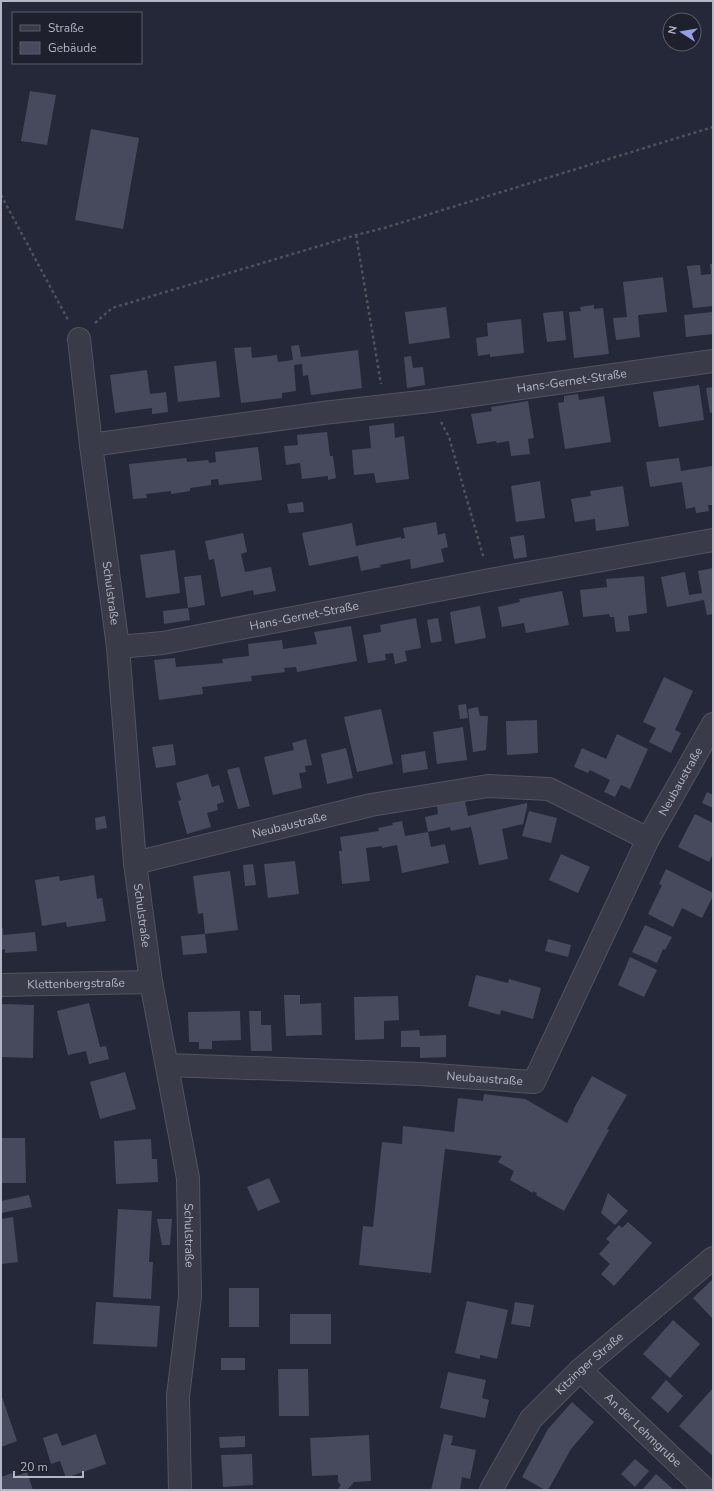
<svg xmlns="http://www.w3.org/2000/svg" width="714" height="1491" font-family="'Nunito Sans',sans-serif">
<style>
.building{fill:#474a5d}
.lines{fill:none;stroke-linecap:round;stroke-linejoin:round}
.minor-casing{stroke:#515361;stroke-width:24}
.path{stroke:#49545b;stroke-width:2.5;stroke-dasharray:3 3;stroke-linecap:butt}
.minor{stroke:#393b49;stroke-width:22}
.labels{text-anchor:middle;stroke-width:3;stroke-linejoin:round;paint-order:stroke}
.street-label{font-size:12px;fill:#b4b6c5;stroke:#1e202e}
</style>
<rect width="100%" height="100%" fill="#252838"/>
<g class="building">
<polygon points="30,91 56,95 47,145 21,141"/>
<polygon points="91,129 139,138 123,229 75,220"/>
<polygon points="710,264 713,264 713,306 693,308 687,266 700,265 701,275 711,274"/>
<polygon points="663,277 667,312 638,315 640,337 616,340 613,318 627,317 623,282"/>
<polygon points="594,305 594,309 603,308 609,354 574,358 569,312 581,311 580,307"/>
<polygon points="446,307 450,338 409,344 405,312"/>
<polygon points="563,311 566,340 547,342 543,313"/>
<polygon points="713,312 713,334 686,337 684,315"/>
<polygon points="521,319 524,353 490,357 490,354 478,356 476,338 488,336 487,323"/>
<polygon points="299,345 301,357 358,350 362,388 311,395 308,375 303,376 302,364 294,365 296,391 282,393 282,398 241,403 234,348 251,347 252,358 277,355 278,362 293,360 291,346"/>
<polygon points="411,356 413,368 423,367 425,385 407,388 404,357"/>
<polygon points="216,361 220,397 178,402 174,366"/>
<polygon points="147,370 150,394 166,392 168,412 152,414 152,408 115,413 110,375"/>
<polygon points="699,385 704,420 659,427 653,392"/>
<polygon points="713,387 713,412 710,413 706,388"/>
<polygon points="578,394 579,400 604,396 611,442 565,449 558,403 564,402 564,396"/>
<polygon points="528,401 534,438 528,439 530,454 511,456 509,441 497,443 496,441 477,444 471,414 492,411 491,407"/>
<polygon points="394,423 395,438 404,436 409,479 376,483 374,473 354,475 352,450 371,448 369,426"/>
<polygon points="327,432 330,456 333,456 336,478 328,480 328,476 302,479 300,463 286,465 284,446 298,445 297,435"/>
<polygon points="258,447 262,480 219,485 218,479 211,480 211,485 190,488 190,491 171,494 171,491 146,494 147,498 133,499 129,464 186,458 187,462 208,460 209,463 216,462 215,452"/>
<polygon points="679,458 681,471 712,466 713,505 708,505 709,511 696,513 695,507 686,509 682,482 650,487 646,462"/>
<polygon points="540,481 545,518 516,522 511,486"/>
<polygon points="623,486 629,526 596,531 595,519 575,522 571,499 591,496 590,491"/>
<polygon points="303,502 304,512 289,513 287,504"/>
<polygon points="436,522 438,535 445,533 448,547 441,549 444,562 411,569 410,559 380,565 381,567 361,571 358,556 309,566 302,533 352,523 356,546 401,537 401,539 405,538 403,528"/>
<polygon points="243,533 247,552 241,554 245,572 271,567 276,591 254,595 253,590 221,597 214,559 209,560 205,541"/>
<polygon points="524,535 527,557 514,559 510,537"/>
<polygon points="175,550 180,593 146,598 140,555"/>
<polygon points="713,568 713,614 707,615 704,600 667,607 661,577 685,572 689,595 702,593 698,571"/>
<polygon points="201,575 205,605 188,608 190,620 164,624 163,611 188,608 184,577"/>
<polygon points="644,576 647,613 628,616 630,631 616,632 614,617 610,617 609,614 583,617 580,590 607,587 606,579"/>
<polygon points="562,591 569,625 526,633 524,623 502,627 498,607 520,602 519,599"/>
<polygon points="480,606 486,638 455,644 450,612"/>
<polygon points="416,618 421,648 405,651 407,661 395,664 393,653 385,654 386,660 368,663 363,635 381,632 380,625"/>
<polygon points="438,618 442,641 431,643 427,620"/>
<polygon points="351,626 357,661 297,672 296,667 284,668 285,672 251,676 252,681 202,687 203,694 159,700 154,660 175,658 176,667 223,663 222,659 249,656 248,644 282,640 283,649 317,644 314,632"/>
<polygon points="664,677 693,691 675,730 681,733 671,753 649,742 656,728 643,722"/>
<polygon points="466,704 468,718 460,719 458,705"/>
<polygon points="478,707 480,716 488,716 486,750 473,752 468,709"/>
<polygon points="381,709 393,764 357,772 344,717"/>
<polygon points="537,720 538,753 507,755 506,721"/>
<polygon points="463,727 467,760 437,764 433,732"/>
<polygon points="617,734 648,749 630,789 621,785 615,797 604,792 610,780 590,770 588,773 574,767 582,748 606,759"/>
<polygon points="306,739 312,765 305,766 306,772 299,773 302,788 273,795 264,757 294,750 292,743"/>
<polygon points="173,744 176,765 156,768 152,747"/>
<polygon points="346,748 353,778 327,784 321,754"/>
<polygon points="425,751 428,769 403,773 401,755"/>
<polygon points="239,767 250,806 238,809 227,770"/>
<polygon points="208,774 212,787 219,785 224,802 217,804 218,810 207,813 211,827 187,834 178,801 181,800 176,783"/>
<polygon points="707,792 713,795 713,808 702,803"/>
<polygon points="465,801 468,816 527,803 527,807 523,824 502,829 508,859 479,865 471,827 451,831 450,827 428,832 425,817 438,814 437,806"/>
<polygon points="529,811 557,818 551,843 522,836"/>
<polygon points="695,814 713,823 713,854 709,862 678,847"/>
<polygon points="105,816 107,828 96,830 95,818"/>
<polygon points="402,821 405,836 428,832 431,847 445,844 449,863 402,873 397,845 382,848 382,846 366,848 370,881 342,884 339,851 342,851 340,837 379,831 378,828 393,825 392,823"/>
<polygon points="561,854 590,867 578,893 549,880"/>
<polygon points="295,861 299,894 268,898 264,864"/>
<polygon points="253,864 256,885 245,886 243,865"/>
<polygon points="666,869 713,893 713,896 702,918 682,908 673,927 648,914 662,885 659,884"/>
<polygon points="230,871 238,930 205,934 203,913 198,914 193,876"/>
<polygon points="94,875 97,899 102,898 106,921 67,927 66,922 42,926 35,880 59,876 60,881"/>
<polygon points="645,925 672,937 665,950 663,949 657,963 632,952"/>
<polygon points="1,928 3,928 3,935 35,932 37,951 5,953 5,949 1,950"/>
<polygon points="205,934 207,953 183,955 181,936"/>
<polygon points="548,939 571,945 568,957 545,951"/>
<polygon points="630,957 657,970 644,997 618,985"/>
<polygon points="476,975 508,983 509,979 541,988 533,1019 501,1010 500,1015 468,1006"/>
<polygon points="284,995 300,995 300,1004 321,1003 322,1035 286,1036"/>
<polygon points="398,996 399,1020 384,1021 384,1039 355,1040 354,997"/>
<polygon points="89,1003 100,1047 106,1046 109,1059 89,1064 86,1051 68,1055 57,1011"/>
<polygon points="1,1004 34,1005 33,1058 1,1057"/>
<polygon points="240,1011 241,1040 212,1041 212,1049 199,1049 199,1042 189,1042 188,1012"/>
<polygon points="249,1011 261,1011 261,1025 271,1025 272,1051 251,1051"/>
<polygon points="419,1030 420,1036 446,1035 446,1057 420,1058 420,1047 401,1047 401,1031"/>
<polygon points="125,1072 136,1109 100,1119 90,1082"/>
<polygon points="592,1076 627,1095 607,1129 609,1130 564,1211 536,1195 537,1193 533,1191 533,1193 510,1180 514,1171 498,1162 502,1156 445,1149 431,1273 359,1265 363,1226 373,1227 382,1142 402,1144 403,1126 454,1132 458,1098 483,1101 484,1094 525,1099 567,1123 574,1110 573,1110"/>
<polygon points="1,1138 25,1138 26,1183 1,1183"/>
<polygon points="151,1139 152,1159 157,1159 158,1182 116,1184 114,1141"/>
<polygon points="269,1178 280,1202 258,1211 247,1187"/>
<polygon points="608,1193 628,1211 615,1225 601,1213"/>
<polygon points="29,1195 32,1207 1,1213 1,1201"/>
<polygon points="118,1209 152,1211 149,1262 153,1262 151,1299 113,1297"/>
<polygon points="13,1217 18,1262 1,1264 1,1219"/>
<polygon points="157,1219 172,1219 170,1245 162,1245"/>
<polygon points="628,1222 652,1243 614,1286 601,1274 610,1264 599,1254 610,1242 606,1239 619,1225 622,1228"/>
<polygon points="713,1279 713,1319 693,1298"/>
<rect x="229" y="1288" width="30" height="39"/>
<polygon points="467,1301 508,1310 497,1359 480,1355 480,1359 455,1353"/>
<polygon points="96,1302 160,1306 157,1347 93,1344"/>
<polygon points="515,1302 534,1305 530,1327 511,1324"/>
<rect x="290" y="1314" width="41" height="30"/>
<polygon points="673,1320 700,1344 670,1378 643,1354"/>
<rect x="221" y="1358" width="24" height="12"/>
<polygon points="278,1369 308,1369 309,1416 279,1416"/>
<polygon points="448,1372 486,1380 482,1398 489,1400 485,1418 440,1408"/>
<polygon points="666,1380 683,1396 668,1413 651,1398"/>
<polygon points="713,1388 713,1456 679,1426"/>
<polygon points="1,1394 17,1441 1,1447"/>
<polygon points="572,1402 594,1422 571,1449 548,1490 545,1490 522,1477 548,1429"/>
<polygon points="57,1433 62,1446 96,1434 106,1464 66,1478 60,1461 51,1464 43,1438"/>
<polygon points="444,1434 453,1436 451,1445 476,1450 470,1479 462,1477 460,1490 431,1490"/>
<polygon points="369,1435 371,1481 354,1482 347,1490 337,1490 341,1485 338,1482 338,1475 312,1476 310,1438"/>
<polygon points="245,1436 245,1447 220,1448 219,1437"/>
<polygon points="252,1454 253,1485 223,1487 221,1455"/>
<polygon points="635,1459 649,1471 635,1487 621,1474"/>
<polygon points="27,1472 33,1490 1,1490 1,1477 12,1473 13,1477"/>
<polygon points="656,1474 674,1490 642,1490"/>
</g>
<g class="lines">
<g class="minor-casing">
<g id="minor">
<path id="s1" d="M 79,339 L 91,445 L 118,647 L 135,863 L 151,982 L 188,1178 L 190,1297 L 178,1396 L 180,1490"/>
<path id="s2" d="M 91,445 L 323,413 L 430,401 L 713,361"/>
<path id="s3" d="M 118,647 L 163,643 L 490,580 L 713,540"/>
<path id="s4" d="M 135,863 L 371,805 L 488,786 L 549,789 L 648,839"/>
<path id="s5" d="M 1,985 L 151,982"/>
<path id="s6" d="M 168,1065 L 420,1074 L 534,1082 L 648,839 L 713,724"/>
<path id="s7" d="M 580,1370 L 706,1490"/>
<path id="s8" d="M 491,1490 L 531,1419 L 580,1370 L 713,1258"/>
</g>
</g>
<g class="path">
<polyline points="1,195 68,320"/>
<polyline points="356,235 381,384"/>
<polyline points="95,323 112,308 356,235 384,228 713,127"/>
<polyline points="441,422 449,437 484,559"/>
</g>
<use href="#minor" class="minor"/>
</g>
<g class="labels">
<g class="street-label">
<text dy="4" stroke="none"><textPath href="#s2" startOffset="485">Hans-Gernet-Straße</textPath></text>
<text dy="4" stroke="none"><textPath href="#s1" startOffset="256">Schulstraße</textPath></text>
<text dy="4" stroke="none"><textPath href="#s3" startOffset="189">Hans-Gernet-Straße</textPath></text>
<text dy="4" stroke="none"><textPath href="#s6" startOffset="701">Neubaustraße</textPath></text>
<text dy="4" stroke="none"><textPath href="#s4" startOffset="159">Neubaustraße</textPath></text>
<text dy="4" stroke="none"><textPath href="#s1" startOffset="580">Schulstraße</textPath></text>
<text dy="4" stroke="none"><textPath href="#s5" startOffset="75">Klettenbergstraße</textPath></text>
<text dy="4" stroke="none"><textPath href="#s6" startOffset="317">Neubaustraße</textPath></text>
<text dy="4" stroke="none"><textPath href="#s1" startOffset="904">Schulstraße</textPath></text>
<text dy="4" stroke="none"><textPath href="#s8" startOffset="162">Kitzinger Straße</textPath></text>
<text dy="4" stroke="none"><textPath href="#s7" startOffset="87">An der Lehmgrube</textPath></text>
</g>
</g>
<rect width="714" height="1491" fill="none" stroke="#b4b6c5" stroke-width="4"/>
<rect x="12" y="12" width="130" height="52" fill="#1e202e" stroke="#5a5c6a"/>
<rect x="20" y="25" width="20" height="6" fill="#393b49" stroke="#5a5c6a"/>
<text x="48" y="32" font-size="12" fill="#b4b6c5">Straße</text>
<rect x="20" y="42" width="20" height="12" fill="#474a5d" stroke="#5a5c6a"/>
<text x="48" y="52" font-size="12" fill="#b4b6c5">Gebäude</text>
<g transform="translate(682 32) rotate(282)"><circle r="19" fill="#1e202e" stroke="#5a5c6a"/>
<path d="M0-3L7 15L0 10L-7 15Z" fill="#949eea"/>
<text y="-6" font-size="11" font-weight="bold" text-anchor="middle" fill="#b4b6c5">N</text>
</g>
<path d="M14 1471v6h69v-6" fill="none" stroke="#b4b6c5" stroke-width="2"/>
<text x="20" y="1471" font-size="12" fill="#b4b6c5" stroke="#1e202e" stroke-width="3" paint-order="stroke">20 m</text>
</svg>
